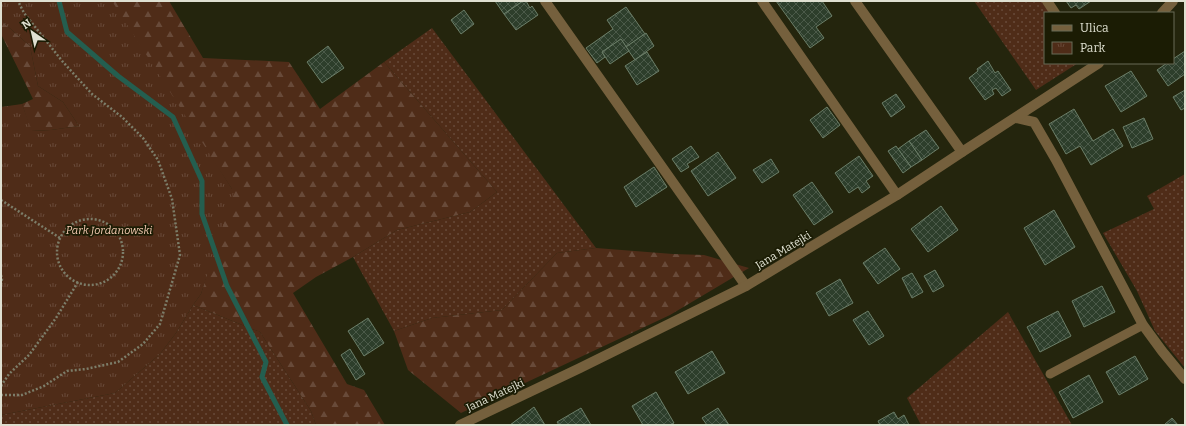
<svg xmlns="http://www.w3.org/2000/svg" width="1186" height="426" font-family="Bitter,serif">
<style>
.grass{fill:url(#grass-dots)}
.forest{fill:url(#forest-firs)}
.park{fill:url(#park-tufts)}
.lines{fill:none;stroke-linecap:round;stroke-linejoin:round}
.stream{stroke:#245e4f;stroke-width:5}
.building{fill:url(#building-cross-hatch);stroke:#6b7e68}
.path{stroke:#7c7d69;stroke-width:2.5;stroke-dasharray:2 2;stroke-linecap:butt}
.service{stroke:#75603d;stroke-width:9}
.minor{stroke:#75603d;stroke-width:10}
.labels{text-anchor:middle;stroke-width:3.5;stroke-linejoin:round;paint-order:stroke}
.park-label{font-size:11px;font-style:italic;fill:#f5cab3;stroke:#1b1c04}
.street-label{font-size:11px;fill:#dfe0d1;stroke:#1b1c04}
</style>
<defs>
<pattern id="grass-dots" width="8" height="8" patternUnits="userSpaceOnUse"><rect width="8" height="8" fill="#4f2c18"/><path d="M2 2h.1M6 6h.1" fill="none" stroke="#684a39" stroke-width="1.8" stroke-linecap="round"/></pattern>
<pattern id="forest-firs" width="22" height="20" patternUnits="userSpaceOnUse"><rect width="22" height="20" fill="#4f2c18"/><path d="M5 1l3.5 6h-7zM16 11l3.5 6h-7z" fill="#684a39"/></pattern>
<pattern id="park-tufts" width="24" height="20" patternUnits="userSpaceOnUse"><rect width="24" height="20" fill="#4f2c18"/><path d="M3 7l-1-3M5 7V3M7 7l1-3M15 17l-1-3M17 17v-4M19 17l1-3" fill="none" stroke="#684a39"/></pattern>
<pattern id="building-cross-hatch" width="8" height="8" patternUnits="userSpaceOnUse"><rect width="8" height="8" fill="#2d3e2b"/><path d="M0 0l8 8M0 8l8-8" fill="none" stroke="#4b5a49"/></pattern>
</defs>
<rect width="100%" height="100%" fill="#24250d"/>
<g class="grass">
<polygon points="974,1 1042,1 1050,13 1045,13 1045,63 1078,63 1036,90"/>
<polygon points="432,28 596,248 557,253 502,310 432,318 394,331 353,257 397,230 470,212 497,192 384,62"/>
<polygon points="1185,174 1185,368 1155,331 1137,291 1103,233 1154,209 1147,196"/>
<polygon points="193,305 260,332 311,411 316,425 1,425 1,415 115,393 160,354 176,333"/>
<polygon points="1008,312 1072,425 921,425 907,398"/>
</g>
<g class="forest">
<polygon points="107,1 169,1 203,58 289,62 320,109 384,62 497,192 470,212 397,230 353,257 316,277 293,293 347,384 364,390 385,425 316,425 311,411 260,332 193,305 201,294 232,189"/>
<polygon points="1,16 5,24 30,46 38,86 63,102 79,126 51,130 31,131 22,104 33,99 1,34"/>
<polygon points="596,248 673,254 704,255 749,268 670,315 461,413 408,370 394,331 432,318 502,310 557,253"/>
</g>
<polygon class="park" points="1,1 112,1 234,192 201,294 193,305 176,333 160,354 115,393 1,415 1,107 22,104 32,131 51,130 79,126 63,102 38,86 30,46 5,24 1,16"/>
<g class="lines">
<polyline class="stream" points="59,1 67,32 118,76 173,117 202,181 202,214 227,286 266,362 262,377 287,425"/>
</g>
<g class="building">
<polygon points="495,1 523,1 504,14"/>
<polygon points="523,1 526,1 530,8 532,6 538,15 516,30 504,14"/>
<polygon points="776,1 822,1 832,16 816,27 824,38 810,48"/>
<polygon points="1066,1 1091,1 1079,9 1076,5 1071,8"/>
<polygon points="626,7 645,34 626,47 621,39 602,52 605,57 597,63 586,48 613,29 607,20"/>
<polygon points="464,10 474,24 461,34 451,20"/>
<polygon points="646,33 654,46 635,60 626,47"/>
<polygon points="621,39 629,51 610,64 602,52"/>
<polygon points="328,46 344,68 322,83 307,62"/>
<polygon points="1185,51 1185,74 1168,86 1157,70 1167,63 1173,63 1173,59"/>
<polygon points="647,52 659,71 637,85 625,66"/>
<polygon points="988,61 995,73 998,71 1011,90 1002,96 996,88 992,90 994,94 985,100 969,78 978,71 977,69"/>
<polygon points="1131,71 1147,96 1121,112 1105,86"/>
<polygon points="1185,90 1185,108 1181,110 1173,97"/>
<polygon points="896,94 905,107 891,117 882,103"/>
<polygon points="827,107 840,125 823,138 810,120"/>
<polygon points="1074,109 1093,141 1113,129 1123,146 1091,165 1080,146 1066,154 1049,124"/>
<polygon points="1144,118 1153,139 1132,148 1123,127"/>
<polygon points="926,130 939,148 922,160 909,141"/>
<polygon points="909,141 922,160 911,167 898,149"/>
<polygon points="691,146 699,157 687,164 689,167 681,172 672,159"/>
<polygon points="896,146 911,167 903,173 888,151"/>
<polygon points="718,152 736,178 708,196 691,171"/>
<polygon points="859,156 873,176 866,181 870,187 862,193 858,187 849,193 835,173"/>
<polygon points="771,159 779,172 762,183 753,170"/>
<polygon points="654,167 667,187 636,207 624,187"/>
<polygon points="812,182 833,212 814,225 793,195"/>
<polygon points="941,206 958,230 928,252 911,229"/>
<polygon points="1054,210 1075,247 1045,265 1024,228"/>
<polygon points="885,248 900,269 878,284 863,263"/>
<polygon points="935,270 944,286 933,292 924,276"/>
<polygon points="912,273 923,292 912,298 902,278"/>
<polygon points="840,279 853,303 829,316 816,293"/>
<polygon points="1102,286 1115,312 1084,327 1072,301"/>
<polygon points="868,311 884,336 869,345 853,320"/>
<polygon points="1058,311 1071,336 1040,352 1027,327"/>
<polygon points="368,318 384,343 364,356 348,331"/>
<polygon points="350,349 365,374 356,380 341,355"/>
<polygon points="712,351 725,373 688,394 675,372"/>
<polygon points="1135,356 1148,379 1119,395 1106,372"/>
<polygon points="1089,375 1103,402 1073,418 1059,392"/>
<polygon points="656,392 674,423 670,425 643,425 632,406"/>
<polygon points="534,407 545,425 510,425"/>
<polygon points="581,408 591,425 559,425 557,422"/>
<polygon points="718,408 729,425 707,425 702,418"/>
<polygon points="894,412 898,419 904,415 909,425 880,425 878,421"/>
<polygon points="1172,418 1178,425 1164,425"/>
</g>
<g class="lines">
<g class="path">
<polyline points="1,200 60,238"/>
<circle cx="90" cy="252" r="33"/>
<polyline points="1,275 2,279 1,284"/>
<polyline points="1,386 9,374 29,355 56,318 78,282"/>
<polyline points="1,395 22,395 44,386 67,371 86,369 118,362 143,344 160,324 180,255 172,199 158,160 143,138 122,117 92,94 63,62 24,13 18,1"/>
</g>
<polyline class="service" points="1050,374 1143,325"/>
<g class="minor">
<polyline points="545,1 746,286"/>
<polyline points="762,1 897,195"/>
<polyline points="855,1 962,152"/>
<polyline points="1047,1 1055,13"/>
<polyline points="1162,13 1173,1"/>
<polyline points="1016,118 1034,122 1056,160 1143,325 1162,351 1185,379"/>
<polyline points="460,425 580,368 746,286 897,195 962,152 1099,63"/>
</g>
</g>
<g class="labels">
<g class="park-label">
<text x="109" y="234">Park Jordanowski</text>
</g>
<g class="street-label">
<text transform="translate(783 250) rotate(-31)" y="4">Jana Matejki</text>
<text transform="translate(495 395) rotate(-25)" y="4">Jana Matejki</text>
</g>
</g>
<rect width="1186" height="426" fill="none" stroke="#dfe0d1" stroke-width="4"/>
<rect x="1044" y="12" width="130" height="52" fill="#1b1c04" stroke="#696a56"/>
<rect x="1052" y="25" width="20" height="6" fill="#75603d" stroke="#696a56"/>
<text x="1080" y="32" font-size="12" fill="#dfe0d1">Ulica</text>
<rect x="1052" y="42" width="20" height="12" fill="url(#park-tufts)" stroke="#696a56"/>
<text x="1080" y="52" font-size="12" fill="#dfe0d1">Park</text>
<g transform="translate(32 32) rotate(326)" stroke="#1b1c04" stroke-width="3" paint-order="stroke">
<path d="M0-3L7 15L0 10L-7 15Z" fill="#dfe0d1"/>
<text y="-6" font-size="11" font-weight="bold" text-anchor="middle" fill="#dfe0d1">N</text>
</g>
</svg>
